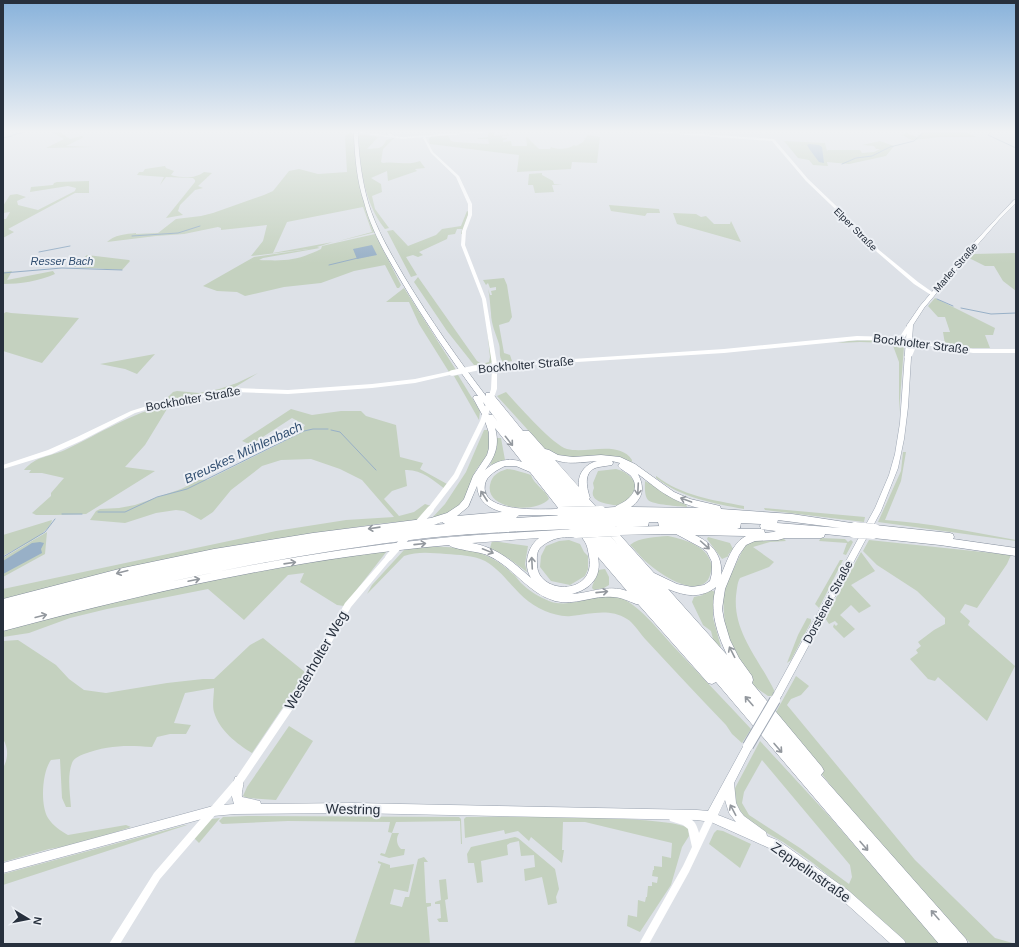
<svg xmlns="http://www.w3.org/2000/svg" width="1019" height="947" font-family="Helvetica,sans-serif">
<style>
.green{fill:#c4d1bf;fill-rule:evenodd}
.water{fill:#98b0c7}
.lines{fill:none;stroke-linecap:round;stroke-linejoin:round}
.stream{stroke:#98b0c7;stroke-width:1}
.primary-casing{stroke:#9da6b3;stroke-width:1}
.highway-casing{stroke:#858f9d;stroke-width:1}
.secondary{fill:#fff;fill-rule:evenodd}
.primary{fill:#fff;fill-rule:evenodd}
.highway{fill:#fff;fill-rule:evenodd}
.primary-bridge-far1-casing{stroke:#9da6b3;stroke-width:9;stroke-linecap:butt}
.primary-bridge-casing{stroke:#9da6b3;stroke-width:12;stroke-linecap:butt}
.highway-bridge-far1-casing{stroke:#858f9d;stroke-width:5;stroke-linecap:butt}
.highway-bridge-casing{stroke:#858f9d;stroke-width:10;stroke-linecap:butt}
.secondary-bridge-far1{stroke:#fff;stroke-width:5.5}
.secondary-bridge{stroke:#fff;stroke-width:7}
.primary-bridge-far1{stroke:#fff;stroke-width:8}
.primary-bridge{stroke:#fff;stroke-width:10}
.highway-bridge-far1{stroke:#fff;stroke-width:4.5}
.highway-bridge{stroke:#fff;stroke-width:10}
.oneway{stroke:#93989e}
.labels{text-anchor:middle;stroke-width:4;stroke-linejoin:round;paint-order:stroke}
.far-street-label{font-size:10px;fill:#27303d;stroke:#edf0f5}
.far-water-label{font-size:11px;font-style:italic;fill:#324f71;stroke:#edf0f5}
.street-label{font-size:12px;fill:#27303d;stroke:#edf0f5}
.water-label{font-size:13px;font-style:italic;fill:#324f71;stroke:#edf0f5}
.near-street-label{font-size:14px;fill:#27303d;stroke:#edf0f5}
</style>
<rect width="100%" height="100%" fill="#dde1e7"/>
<g class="green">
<polygon points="50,131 58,131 70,139 81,136 84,137 66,146 93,147 46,148 64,139"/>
<path d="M 499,131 L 494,133 L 494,136 L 506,135 L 507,135 L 507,132 L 500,131 L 508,132 L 509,136 L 502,136 L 502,138 L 507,138 L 507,139 L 503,140 L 503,142 L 511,141 L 512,146 L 527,146 L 526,136 L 539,149 L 550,149 L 551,147 C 557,150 570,149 574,145 L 576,146 L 583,142 L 585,139 L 583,137 L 586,138 L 587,135 L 600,137 L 597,163 L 572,162 L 571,169 L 517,172 L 519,155 L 430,144 L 429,139 L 430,137 L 448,135 L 451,141 L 455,142 L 489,144 L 488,139 L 478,139 L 477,138 L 488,137 L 488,132 Z"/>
<polygon points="924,131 965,131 976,137 941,137 912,140 902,135 906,133 917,137"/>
<path d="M 350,133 L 354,134 C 354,168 365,200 376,232 L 335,242 L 372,232 L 363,207 L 287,222 L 273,253 L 333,242 L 317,247 L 320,248 L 263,258 L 259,260 C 286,261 296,261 321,249 L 322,246 L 375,234 L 401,285 L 399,288 L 397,288 L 385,265 L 354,271 L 321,283 L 284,287 L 245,296 L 237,292 L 217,291 L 203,286 L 254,257 L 309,249 L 251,256 L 263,241 L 267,225 L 221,230 L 221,228 L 218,227 L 184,234 L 156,236 L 107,242 C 114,235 126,234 136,233 L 136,234 L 158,233 L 176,219 L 201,216 L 213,213 L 264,195 L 273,191 L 289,171 L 299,169 L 318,174 L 347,172 L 345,138 L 346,135 Z"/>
<path d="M 358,134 L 378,137 L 367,149 C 376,148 383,150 386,140 L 394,138 L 383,149 L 381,162 L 383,163 C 396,161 408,166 420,161 L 425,168 L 415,169 L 417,171 L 388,181 L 387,171 L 371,178 L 381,184 L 382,192 L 372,196 L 375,209 L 389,228 L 385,229 C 364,203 360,167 358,134 Z"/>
<polygon points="784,141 825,143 827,151 828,150 860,150 862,153 874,152 880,149 876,149 874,146 862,145 880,141 894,146 886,156 849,164 827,162 828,166 813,165 809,160 798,158"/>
<path d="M 165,166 L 166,168 L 174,171 L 171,175 C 182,178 195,179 204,172 L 212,173 L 198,186 L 203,188 L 195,190 L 180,205 L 178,211 L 183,215 L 166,218 L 195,182 L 195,180 L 193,178 L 166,177 L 160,185 L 164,177 L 137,175 L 139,172 L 143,172 L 145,169 Z"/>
<polygon points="542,173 542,175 553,181 554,184 562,184 552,185 554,192 535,193 533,185 528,185 529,174"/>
<polygon points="89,181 89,193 75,193 8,229 14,232 3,238 3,219 6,219 10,212 3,213 3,206 10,195 17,194 26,197 17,201 18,205 38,210 75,191 76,188 68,186 30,192 31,187 53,185 54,183 57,182"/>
<polygon points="609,205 659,209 660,213 647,213 645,216 611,211"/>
<polygon points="467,211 469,212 462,234 461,234 462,229 457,229 455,234 448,235 447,239 419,252 423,255 418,257 413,255 406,257 417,275 411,277 387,231 393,230 408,246 436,235 442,229 461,226"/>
<polygon points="673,213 696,214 701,217 706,216 714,224 730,224 731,221 741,242 677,224"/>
<polygon points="1016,253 1016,291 1003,281 994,266 985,266 969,258 973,254"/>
<polygon points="87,255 129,260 130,261 122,270 74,267"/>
<path d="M 12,271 L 7,280 L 53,271 L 55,274 C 39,281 20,284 3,284 L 3,272 Z"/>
<path d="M 418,277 L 477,361 L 482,364 L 489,362 L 490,357 L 487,328 L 492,362 C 487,367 480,366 474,365 L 447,331 L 414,282 Z"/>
<path d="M 504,278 L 507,285 L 512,317 L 509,322 L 499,325 L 504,353 L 510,355 L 512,361 L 503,362 C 498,356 501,351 499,344 C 496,334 491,324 491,313 C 490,304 490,298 488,289 L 490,295 L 492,295 L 491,291 L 496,290 L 496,287 L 490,288 L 488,283 L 486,285 L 483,280 Z"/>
<polygon points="404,288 456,370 449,372 419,324 409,302 386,302"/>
<polygon points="935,298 995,328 993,335 985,335 990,348 967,348 945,344 943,332 950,332 945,317 938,317 928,306"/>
<polygon points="6,312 11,313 79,318 42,363 3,351 3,314"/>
<polygon points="880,340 897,342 904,346 899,412 899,362 892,343 860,342 837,343 849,341"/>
<polygon points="155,354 137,374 125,369 100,364"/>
<polygon points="258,373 232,389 164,401 173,392 177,391 199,393 219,389 237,383"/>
<polygon points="458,375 480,411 479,420 454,376"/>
<path d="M 506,392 C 518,405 553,445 567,449 C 587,454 619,440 632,460 L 632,462 L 620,458 L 565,459 L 546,450 L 497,396 Z"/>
<path d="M 170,404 L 145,445 L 125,467 L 155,471 L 86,514 L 56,515 L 36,515 L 32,513 L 51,496 L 51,493 L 64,478 L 42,473 L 29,473 L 31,470 L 24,470 C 36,456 49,457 65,450 C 101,433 131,413 170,404 Z"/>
<path d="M 291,409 L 312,415 L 341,411 L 361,411 L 366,416 L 396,425 L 400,457 L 423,463 L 420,469 L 447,484 L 445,489 C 433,480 421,469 405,470 L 407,486 L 392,491 L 384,499 L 399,516 L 414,512 L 425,504 L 431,506 L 417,520 L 377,524 L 231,546 L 98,575 L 3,599 L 3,589 L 276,531 L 346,520 L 394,517 L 362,480 L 340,469 L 311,459 L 281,460 L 262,466 L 231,490 L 213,512 L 201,520 L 184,511 L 176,510 L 156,513 L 125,523 L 90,520 L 96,511 L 100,509 L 119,508 L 135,505 L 181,489 L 199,480 L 207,480 L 285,441 L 287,437 L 303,428 L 305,425 L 292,418 L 255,442 L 249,444 L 242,441 Z"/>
<path d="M 484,430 L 488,430 C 489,438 490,447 487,454 C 484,461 478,466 475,472 C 469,483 467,500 457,508 C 449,514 441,516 432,518 L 445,504 L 466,472 Z"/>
<polygon points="497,438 501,438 505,460 490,465 497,447"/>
<path d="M 903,452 L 906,452 L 901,481 L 885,520 C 929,523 973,532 1016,540 L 1016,541 L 878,522 L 901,471 Z"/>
<path d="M 507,469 C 516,470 524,473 531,475 C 534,485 546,490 549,499 C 536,514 485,510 490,485 C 492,475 498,472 507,469 Z"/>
<path d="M 616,469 C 625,471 631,476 636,484 L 634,495 L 620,506 C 610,504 587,503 594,488 L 593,483 L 598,471 Z"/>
<path d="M 656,476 C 682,496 713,500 744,506 L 744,509 C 712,503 682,498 656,478 Z"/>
<path d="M 645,481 L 686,504 L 687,507 C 678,506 654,505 648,500 C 644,495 645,486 645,481 Z"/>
<polygon points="764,508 865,517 864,522 765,510"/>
<path d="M 52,520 C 50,534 15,549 3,556 L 3,535 Z"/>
<polygon points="47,532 45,554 3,577 3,558"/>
<path d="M 668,536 C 686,540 709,546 712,567 C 711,571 710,578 707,581 C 691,598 655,570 643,559 C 638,554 635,549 630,545 C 640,537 656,537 668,536 Z"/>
<polygon points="708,537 730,543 733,549 728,555 729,556 722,559 707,539"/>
<path d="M 783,538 L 786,541 L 770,542 L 753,547 L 774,562 L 769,567 L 740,578 C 737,583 737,590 736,596 C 733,633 760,660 775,692 L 772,696 L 768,696 L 755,687 L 746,672 L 730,642 L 725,627 L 723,598 L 726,585 L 744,547 L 751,541 Z"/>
<polygon points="821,538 845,539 848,542 851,540 853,542 846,555 843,554 847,543 819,541"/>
<polygon points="569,540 580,544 584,552 588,556 588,569 585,576 570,585 551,581 540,567 541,556 546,546 559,541"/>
<polygon points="869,540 1011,555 1007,564 977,608 965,604 960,612 970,621 968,625 1015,666 987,721 938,677 935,681 928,679 910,659 918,653 916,650 921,646 918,642 934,630 945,624 945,618 917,591 877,565 863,551"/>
<polygon points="492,541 528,546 525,564 527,572 508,558 490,548"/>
<path d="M 423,547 C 458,546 486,548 513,574 C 516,576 518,580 521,583 C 528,590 539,597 549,601 C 573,610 595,591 618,597 C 638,603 660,632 674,647 C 700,675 726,702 751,729 L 742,743 L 732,734 L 726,725 C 699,697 673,669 647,641 C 642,636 633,622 627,619 C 609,608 591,614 571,616 C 562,617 553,614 545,611 C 516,599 508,574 485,561 C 473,555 459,555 446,554 C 432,553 418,551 404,556 L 367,594 L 372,585 L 404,550 Z"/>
<path d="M 387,551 L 344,606 L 337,605 L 300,582 L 304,573 L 288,575 L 244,620 L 208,589 L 107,609 L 70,618 L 29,633 L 3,637 L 3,630 C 130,597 257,568 387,551 Z"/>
<polygon points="861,552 875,571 851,585 871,606 859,613 851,605 840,615 855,629 844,638 833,627 834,624 836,626 838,624 835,621 829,624 825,618"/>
<polygon points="840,560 843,560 819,608 815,604"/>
<path d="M 605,569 L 609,577 L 609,585 L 604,588 L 594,590 L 592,588 C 593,581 598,577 598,570 Z"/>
<polygon points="709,589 715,592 713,605 713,618 721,647 717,646 714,643 711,631 703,625 692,602 694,597 703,595 703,593"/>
<polygon points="807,618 811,619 811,622 791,660 787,663 798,635"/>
<path d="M 263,638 L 306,673 L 252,753 C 237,744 219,730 214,712 C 212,705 214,695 214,688 L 185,693 L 174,723 L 191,725 L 186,734 L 170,734 L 157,737 L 152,747 C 127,745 108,745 84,754 C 79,756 74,758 72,763 C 67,776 70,793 71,807 L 66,807 L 62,798 L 60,759 L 51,760 C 42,772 40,805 48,818 C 53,826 61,831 68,835 L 126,825 L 131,827 L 80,844 L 49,849 L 3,862 L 3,768 C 8,759 9,749 3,739 L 3,641 L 18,640 L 56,665 L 69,679 L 84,690 L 106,693 L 167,683 L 203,679 L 214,679 L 250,645 Z"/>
<path d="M 796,676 L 809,686 L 801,695 L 791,699 L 787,705 L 915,860 L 995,938 L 1016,944 L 971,944 C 904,870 832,795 776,712 Z"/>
<polygon points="289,726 313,741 276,800 247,798 243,796 247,787"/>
<path d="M 760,741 L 830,817 L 940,944 L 906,944 L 852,895 L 813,863 L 783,842 L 756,827 L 737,811 L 734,790 ZM 762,760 L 850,865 L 852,877 L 849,884 L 800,848 L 749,815 L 742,803 L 744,792 Z"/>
<path d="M 247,816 L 459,817 L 461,819 L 462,844 L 461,844 L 460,821 L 396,822 L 392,833 L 399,833 C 396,838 396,844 401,849 L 405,849 L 404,855 L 389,858 L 380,855 L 381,853 L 385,854 L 392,833 L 388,832 L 390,822 L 288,821 L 222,824 L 219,821 L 223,817 Z"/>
<path d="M 554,816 C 577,818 673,818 688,828 L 689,836 L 682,847 L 671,885 L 640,932 L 627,926 L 628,915 L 637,917 L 638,900 L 645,902 L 646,897 L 647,897 L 648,886 L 652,886 L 652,882 L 657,883 L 658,877 L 652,876 L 653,870 L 654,870 L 654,866 L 662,867 L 662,856 L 671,858 L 672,843 L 585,822 L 563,822 L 562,850 L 564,850 L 562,863 L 531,837 L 529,841 L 518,831 L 505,834 L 504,830 L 465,838 L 464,819 L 466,817 Z"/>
<polygon points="220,818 199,843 194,838 211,819"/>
<polygon points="185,825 187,825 3,885 3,874"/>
<polygon points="717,830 723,831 751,844 740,868 709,844 714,833"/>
<polygon points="515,837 518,838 555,869 559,889 556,897 557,903 548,905 542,877 525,881 524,869 535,867 534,855 521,856 519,841 510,843 507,845 508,855 481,861 483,882 477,883 474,863 468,863 467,854 471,847"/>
<polygon points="424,857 428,862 424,862 426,903 431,903 431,906 427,907 430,944 354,944 381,864 378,863 378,861 390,865 390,868 414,864 408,892 394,889 390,904 402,907 405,897 409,897 418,859"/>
<polygon points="446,879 448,899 445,900 448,922 439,922 437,919 441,918 440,904 435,904 435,902 441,900 439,880"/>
</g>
<g class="water">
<path d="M 809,144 L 819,145 L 822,147 L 824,163 L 819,162 C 815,156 810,151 807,145 Z"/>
<polygon points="372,245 377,255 357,259 353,249"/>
<polygon points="40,542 44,543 41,549 42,553 3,574 3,561 32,543"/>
</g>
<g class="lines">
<g class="stream">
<polyline points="992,131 988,135 1016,148"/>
<polyline points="13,135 27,131"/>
<polyline points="3,138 12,136"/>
<polyline points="842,164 856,158 872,156 890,147 914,141 925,131 932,131"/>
<polyline points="132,236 178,233 200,226"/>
<polyline points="39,252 70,246"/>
<polyline points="329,265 358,258"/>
<polyline points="3,273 62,268 122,270"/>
<polyline points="937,299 953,306"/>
<polyline points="961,308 991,314 1016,313"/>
<polyline points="331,430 340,432 376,470"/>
<polyline points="98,512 125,512 157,497 187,489 304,431 313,429 328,429"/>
<polyline points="62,514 82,514"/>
<polyline points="3,557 45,532 55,519"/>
</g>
<g class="primary-casing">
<g id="primary">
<polygon points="387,132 389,132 396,137 393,138 387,134"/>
<polygon points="1014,200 1016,200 1016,203 999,220 973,250 924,308 913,325 908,407 904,439 898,468 881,511 781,697 778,699 775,697 773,694 775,691 875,508 889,475 895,454 900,423 907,325 920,306 969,248 996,219"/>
<path d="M 748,741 L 751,743 L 753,746 L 734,783 L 736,803 L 740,811 L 744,816 L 766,832 L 767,836 L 777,840 L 786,846 L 849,891 L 904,940 L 906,944 L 891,944 L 841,899 L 769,848 L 711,822 L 697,820 L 353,813 L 235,814 L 213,816 L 3,873 L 3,863 L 213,806 L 234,804 L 231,793 L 235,777 L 239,776 L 243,777 C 245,784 241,790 242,797 L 260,801 L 261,804 L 353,803 L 697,810 L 708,811 L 745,743 ZM 725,800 L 729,813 L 736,822 L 718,815 Z"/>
</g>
</g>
<g class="highway-casing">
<g id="highway">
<path d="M 356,135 L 358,136 C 359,158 362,180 368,202 C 376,229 391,254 405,278 C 430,319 457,358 486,396 L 486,393 L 492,393 L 523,431 L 529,431 L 545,449 L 549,450 L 558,455 L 573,457 L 601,455 L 620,457 L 635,464 L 674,492 L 690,499 L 720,506 L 721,509 L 792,514 L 858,524 L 859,527 L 856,530 L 858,533 L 857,536 L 854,537 L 825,534 L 824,537 L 821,538 L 785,538 L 778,540 L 755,541 L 746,545 L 739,555 L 725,589 L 722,609 L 724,620 L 730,640 L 739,658 L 752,676 L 753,680 L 752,683 L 822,767 L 824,771 L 821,775 L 966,939 L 968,944 L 939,944 L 716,682 L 712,684 L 708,683 L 638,604 L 636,604 C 628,601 621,597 613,597 C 593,595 575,606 555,601 C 527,593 513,566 487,555 C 478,551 454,550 449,545 C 298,558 149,592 3,631 L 3,599 L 123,568 L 214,549 L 313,533 L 431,518 L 447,513 L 459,505 L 464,499 L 473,476 L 487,455 L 489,448 L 489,433 L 484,418 L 473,398 L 474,396 L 478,396 C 450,358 424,320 400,279 C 386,255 371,230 364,202 C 357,181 355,158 354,136 ZM 483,402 L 498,422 L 493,415 L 489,415 ZM 495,428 L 522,462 C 509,457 495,461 485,470 C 495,457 500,445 495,428 ZM 555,460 C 569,465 582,462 597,461 C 585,464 577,474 579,487 ZM 612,461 L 620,463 L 618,466 C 621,470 627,472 631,476 C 642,490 628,501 616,506 L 615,507 L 601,508 L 598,509 L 589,499 L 590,498 C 586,486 583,470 599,467 C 603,466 608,466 612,465 L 613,463 ZM 505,466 L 516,466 L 530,472 L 559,509 C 542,509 479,514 485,484 C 487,475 497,470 505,466 ZM 638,474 C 660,491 671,501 699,508 L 631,507 C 643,498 645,488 638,474 ZM 477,486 C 478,501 488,508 502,512 L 457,516 L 468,507 ZM 590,512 C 594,516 596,519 601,517 L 602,514 L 683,514 L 607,514 L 604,515 L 603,518 L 604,521 L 608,522 L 605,528 L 606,531 L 619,546 L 602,526 L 599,525 L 596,526 L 595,528 L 591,526 L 588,527 L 587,531 C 584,528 582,525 577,526 L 576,529 C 527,532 479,534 431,539 C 343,548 255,563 169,582 C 254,563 339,548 426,538 C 474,533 523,531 571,529 L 574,528 L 575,525 L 574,522 L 568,522 L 569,519 L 572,517 L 573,515 L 572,513 C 575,517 577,519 582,517 L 583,515 L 587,518 L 590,516 L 591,514 ZM 519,515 L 564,515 L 516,518 ZM 778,520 L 840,528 L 777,523 ZM 442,522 L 445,524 L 434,525 ZM 649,522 L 658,522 L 659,526 L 661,526 L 632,527 L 648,526 ZM 741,523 L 761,524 L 760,526 L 761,529 L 776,531 L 773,532 L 765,533 L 764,530 L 761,529 L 737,529 L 740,528 ZM 661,534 L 676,534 L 702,548 L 707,552 L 712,562 L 712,573 L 710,581 L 704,585 L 692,587 L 677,584 L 654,573 L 620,535 ZM 580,535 C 587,544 587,545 589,556 C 597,596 538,595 537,565 C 537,558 536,553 540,548 C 545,543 553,539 559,538 C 566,536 574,539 580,535 ZM 695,535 L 746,536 C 732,543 727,562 721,575 C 723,556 712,543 695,535 ZM 539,538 C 527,547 523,566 531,578 C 512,561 498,548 472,543 ZM 598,557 L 627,591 C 608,584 591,593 572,594 C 591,589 602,577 598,557 ZM 716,587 C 709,611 717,633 727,655 L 668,589 C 685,596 701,599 716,587 Z"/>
<polygon points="875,525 950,533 953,534 954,537 953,539 1016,548 1016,556 940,545 873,538 870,537 869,534 872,531 871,529 872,526"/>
</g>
</g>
<g class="secondary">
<polygon points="343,131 350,131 403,137 483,131 493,131 491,132 425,137 433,152 459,176 472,204 472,215 466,231 465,245 486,299 497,364 724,349 857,336 894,337 901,335 908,324 910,324 912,325 905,337 902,338 973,349 1016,349 1016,353 973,353 925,345 915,349 912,356 907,359 904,357 908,354 911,347 919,344 899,341 857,340 724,353 497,367 497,389 494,391 492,390 491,389 492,368 476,370 473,368 476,366 492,364 482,299 461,245 462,231 468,215 468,204 456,177 431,153 423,138 424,137 403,139"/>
<polygon points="645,131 656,131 774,139 808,179 855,224 879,250 918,282 935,294 933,295 931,295 914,284 877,252 853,226 806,181 772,141 647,132"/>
<polygon points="452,371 455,373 454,374 415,383 372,388 288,394 233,392 166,404 135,413 81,441 52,454 3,469 3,465 48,450 77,437 131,411 166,400 233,388 288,390 372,384 415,379"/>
<polygon points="483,419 486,421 458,478 432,512 430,513 428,512 427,510 428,508 454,474 480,421"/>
<polygon points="389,554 391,555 392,557 391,559 351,607 305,691 242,784 160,879 120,944 109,944 154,873 236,778 299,685 345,603 387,555"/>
<path d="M 711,813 L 714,814 L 715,817 L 689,872 L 649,944 L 639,944 L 683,866 L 692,847 L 688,829 L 683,825 L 670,821 L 669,818 L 670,815 C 677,812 691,817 695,823 C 697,826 698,830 699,833 L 708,814 Z"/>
</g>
<use href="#primary" class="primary"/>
<use href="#highway" class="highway"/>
<g class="primary-bridge-far1-casing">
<polyline id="primary-bridge-far1" points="774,701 778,694"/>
</g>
<g class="primary-bridge-casing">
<polyline id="primary-bridge" points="748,746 775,700"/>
</g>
<g class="highway-bridge-far1-casing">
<polyline id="highway-bridge-far1" points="356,131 356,136"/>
</g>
<g class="highway-bridge-casing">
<g id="highway-bridge">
<polyline points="561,512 601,511"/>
<polyline points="566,519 607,518"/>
<polyline points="571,525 611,524"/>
<polyline points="855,527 875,529"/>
<polyline points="576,533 618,531"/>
<polyline points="854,533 873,534"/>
</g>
</g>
<g class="secondary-bridge-far1">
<polyline points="452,373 476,368"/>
<polyline points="483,421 494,389"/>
</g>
<polyline class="secondary-bridge" points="389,557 430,510"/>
<use href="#primary-bridge-far1" class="primary-bridge-far1"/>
<use href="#primary-bridge" class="primary-bridge"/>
<use href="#highway-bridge-far1" class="highway-bridge-far1"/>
<use href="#highway-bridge" class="highway-bridge"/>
</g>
<defs><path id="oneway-shaft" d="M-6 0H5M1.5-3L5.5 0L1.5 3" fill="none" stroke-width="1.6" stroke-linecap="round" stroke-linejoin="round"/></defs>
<g class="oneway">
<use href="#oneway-shaft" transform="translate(509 441) rotate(52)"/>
<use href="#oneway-shaft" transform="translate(638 489) rotate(93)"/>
<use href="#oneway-shaft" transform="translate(484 496) rotate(-123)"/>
<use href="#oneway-shaft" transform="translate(686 500) rotate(-160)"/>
<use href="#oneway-shaft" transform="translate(374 528) rotate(172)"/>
<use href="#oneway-shaft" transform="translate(420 544) rotate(-6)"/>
<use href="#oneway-shaft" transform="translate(705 545) rotate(42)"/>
<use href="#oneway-shaft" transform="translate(488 551) rotate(22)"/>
<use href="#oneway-shaft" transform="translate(290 563) rotate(-8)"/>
<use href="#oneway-shaft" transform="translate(532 563) rotate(-93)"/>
<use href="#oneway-shaft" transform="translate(122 572) rotate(165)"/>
<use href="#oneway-shaft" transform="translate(194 580) rotate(-12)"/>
<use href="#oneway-shaft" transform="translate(602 592) rotate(-6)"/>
<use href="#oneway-shaft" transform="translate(41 616) rotate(-14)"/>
<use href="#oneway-shaft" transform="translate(732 652) rotate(-117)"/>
<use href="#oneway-shaft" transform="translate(749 701) rotate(-131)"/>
<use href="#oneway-shaft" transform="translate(778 748) rotate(49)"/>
<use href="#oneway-shaft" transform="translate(733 810) rotate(-118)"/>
<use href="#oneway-shaft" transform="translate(864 846) rotate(49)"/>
<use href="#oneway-shaft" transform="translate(935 915) rotate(-131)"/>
</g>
<linearGradient id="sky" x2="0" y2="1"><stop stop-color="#88b2db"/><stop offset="0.5" stop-color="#f0f2f4"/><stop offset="1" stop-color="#f0f2f4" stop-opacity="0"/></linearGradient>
<rect width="1019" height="263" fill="url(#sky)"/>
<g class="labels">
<g class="far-street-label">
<text transform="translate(856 229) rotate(45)" y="4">Elper Straße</text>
<text transform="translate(955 267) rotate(-49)" y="4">Marler Straße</text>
</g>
<g class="far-water-label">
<text x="62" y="265">Resser Bach</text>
</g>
<g class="street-label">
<text transform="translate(921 344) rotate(7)" y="4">Bockholter Straße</text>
<text transform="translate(526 365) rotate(-5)" y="4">Bockholter Straße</text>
<text transform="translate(193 399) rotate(-10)" y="4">Bockholter Straße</text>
<text transform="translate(828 602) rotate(-62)" y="4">Dorstener Straße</text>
</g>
<g class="water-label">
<text transform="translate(243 452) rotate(-25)" y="5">Breuskes Mühlenbach</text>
</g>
<g class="near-street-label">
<text transform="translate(316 660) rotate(-60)" y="5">Westerholter Weg</text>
<text transform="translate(353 809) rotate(1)" y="5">Westring</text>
<text transform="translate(811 872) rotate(35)" y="5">Zeppelinstraße</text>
</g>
</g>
<rect width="1019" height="947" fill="none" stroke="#27303d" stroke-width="8"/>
<g transform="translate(28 919) rotate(100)" stroke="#edf0f5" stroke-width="3" paint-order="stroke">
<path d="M0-3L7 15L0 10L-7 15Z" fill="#27303d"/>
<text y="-6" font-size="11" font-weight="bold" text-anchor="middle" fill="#27303d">N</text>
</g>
</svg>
